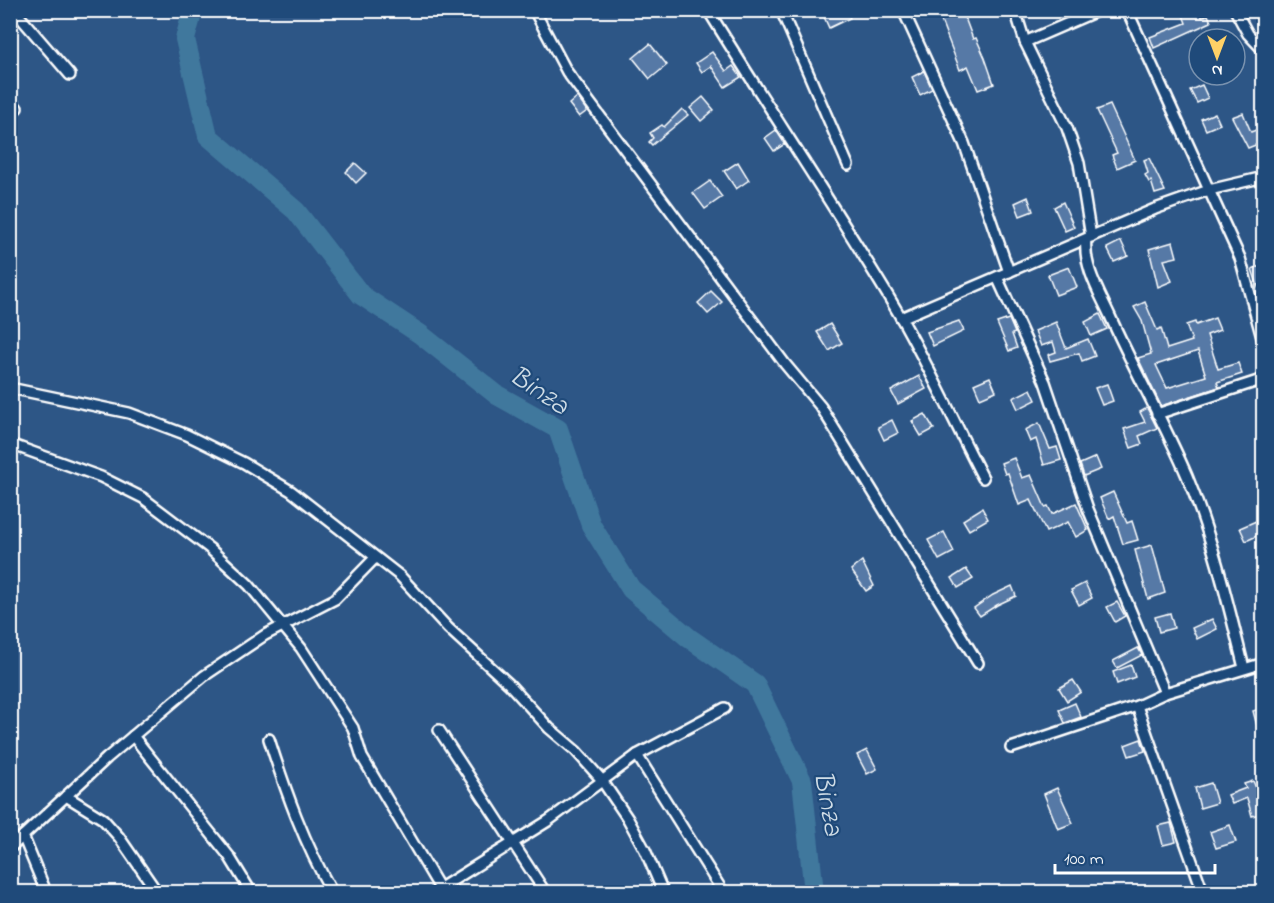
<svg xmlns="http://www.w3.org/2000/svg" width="1274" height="903" font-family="'Indie Flower',sans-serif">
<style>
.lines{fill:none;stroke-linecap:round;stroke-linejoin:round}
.river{stroke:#41789d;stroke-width:20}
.building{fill:#5679a6;stroke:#fff;stroke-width:1.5;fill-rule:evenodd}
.street-casing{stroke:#fff;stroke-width:14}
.street{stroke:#1f4a7a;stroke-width:9}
.labels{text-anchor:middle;stroke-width:4.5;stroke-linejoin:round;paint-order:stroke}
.water-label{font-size:28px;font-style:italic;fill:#d0dde6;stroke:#1f4a7a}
</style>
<rect width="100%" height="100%" fill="#2d5686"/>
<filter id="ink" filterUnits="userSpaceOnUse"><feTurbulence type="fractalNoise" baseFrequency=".0167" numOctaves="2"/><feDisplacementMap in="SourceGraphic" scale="12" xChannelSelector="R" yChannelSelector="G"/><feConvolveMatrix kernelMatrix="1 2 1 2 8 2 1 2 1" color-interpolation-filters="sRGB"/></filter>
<g filter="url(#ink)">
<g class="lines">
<polyline class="river" points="193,10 185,39 208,136 296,211 361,295 420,334 497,395 558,429 591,525 631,589 689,638 755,684 802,781 814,892"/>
</g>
<g class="building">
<polygon points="821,10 846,10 850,18 829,28"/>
<polygon points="937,10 962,10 973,39 976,38 985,58 994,84 978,90 968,66 960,70"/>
<polygon points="1181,10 1200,10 1202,17 1208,15 1211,22 1154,48 1150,37 1186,23"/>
<polygon points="650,44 667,65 650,79 633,58"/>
<polygon points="712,52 726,71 733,66 741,77 725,87 711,66 702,72 696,63"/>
<polygon points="924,71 932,89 920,95 912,77"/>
<polygon points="1202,85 1208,98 1197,103 1190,90"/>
<polygon points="577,97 587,111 579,117 569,104"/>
<polygon points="703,97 714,110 701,121 690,108"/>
<polygon points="1110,105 1135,160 1117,168 1112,155 1117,153 1097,110"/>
<polygon points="682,109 688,115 652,145 649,142 653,138 650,133 662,125 664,127"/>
<polygon points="1215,113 1220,124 1206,130 1201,119"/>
<polygon points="1243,113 1251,132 1263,127 1263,142 1248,148 1232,117"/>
<polygon points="776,130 785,144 774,151 765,138"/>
<polygon points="1149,158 1165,191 1155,194 1151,181 1149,182 1145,175 1148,173 1144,160"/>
<polygon points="738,162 749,180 736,189 724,171"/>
<polygon points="355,163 366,173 356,183 346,172"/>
<polygon points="710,181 722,197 705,209 693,193"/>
<polygon points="1028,197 1033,211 1020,216 1015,203"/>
<polygon points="1063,202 1074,227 1065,231 1054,207"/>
<polygon points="1121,241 1128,256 1114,262 1107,248"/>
<polygon points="1173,242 1177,257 1164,260 1172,281 1158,287 1149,249"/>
<polygon points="1263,265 1263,298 1262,298 1252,269"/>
<polygon points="1069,267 1077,287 1056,295 1048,275"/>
<polygon points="711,291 722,302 708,314 698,303"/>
<path d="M 1145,302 L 1157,330 L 1161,328 L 1167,349 L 1192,341 L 1186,325 L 1195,322 L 1196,325 L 1215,318 L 1220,330 L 1207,335 L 1218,369 L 1238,363 L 1242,374 L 1217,382 L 1219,387 L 1161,406 L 1138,358 L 1151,354 L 1142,321 L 1134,307 ZM 1198,351 L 1206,376 L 1167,388 L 1156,365 Z"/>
<polygon points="1100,314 1107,329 1091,336 1085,322"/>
<polygon points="1009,319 1015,333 1012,334 1017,348 1009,351 997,323"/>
<polygon points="959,321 964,331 933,346 927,332"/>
<polygon points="1056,322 1066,348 1088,339 1095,356 1082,361 1079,353 1050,361 1048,355 1056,352 1053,342 1041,346 1035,331"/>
<polygon points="830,324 842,343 829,351 817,332"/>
<polygon points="919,376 926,389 898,404 891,391"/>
<polygon points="990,377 996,391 980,398 974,384"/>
<polygon points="1107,384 1113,401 1102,405 1095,388"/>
<polygon points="1031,389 1036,400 1018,409 1013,398"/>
<polygon points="1147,408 1157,428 1139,436 1142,444 1131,448 1124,429 1145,422 1140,412"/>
<polygon points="925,414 934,429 921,436 912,421"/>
<polygon points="892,420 898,433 884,440 878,427"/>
<polygon points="1039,423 1050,449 1057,447 1061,460 1044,465 1036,439 1030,442 1025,430"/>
<polygon points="1096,457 1101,469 1084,476 1080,464"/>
<polygon points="1014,458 1022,478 1031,475 1045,507 1048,506 1052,514 1076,503 1088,530 1076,537 1068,522 1046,532 1031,500 1019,505 1008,473 1005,474 1001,463"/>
<polygon points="1113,492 1127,523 1132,521 1138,540 1123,544 1114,516 1109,519 1100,498"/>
<polygon points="982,508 988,519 969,530 963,520"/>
<polygon points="1256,521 1261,534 1246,541 1240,528"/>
<polygon points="944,532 954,552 939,560 928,540"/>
<polygon points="1152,545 1165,593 1148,599 1135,550"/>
<polygon points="862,561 874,586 866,591 851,570"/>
<polygon points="966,569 973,579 958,588 952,578"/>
<polygon points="1085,583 1092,598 1079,605 1071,590"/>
<polygon points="1012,586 1016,596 997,605 980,616 974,608 993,595"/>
<polygon points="1117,602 1125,616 1115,622 1107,607"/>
<polygon points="1170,613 1174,628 1159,632 1155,617"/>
<polygon points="1212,619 1217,629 1197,639 1192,628"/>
<polygon points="1138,648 1142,655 1117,668 1113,661"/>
<polygon points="1131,665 1135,677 1117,684 1113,672"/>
<polygon points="1073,680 1081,692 1067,701 1059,688"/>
<polygon points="1075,703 1081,717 1065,723 1059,710"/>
<polygon points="1263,708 1263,741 1261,741 1253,711"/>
<polygon points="1141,739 1145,751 1129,756 1125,745"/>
<polygon points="867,750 877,769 867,774 857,755"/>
<polygon points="1253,781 1263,804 1263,813 1252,816 1247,798 1232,804 1228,795 1246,788 1244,784"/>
<polygon points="1211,783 1217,803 1200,808 1195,788"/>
<polygon points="1057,788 1073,823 1058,829 1044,794"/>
<polygon points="1171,823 1176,842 1163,845 1158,826"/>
<polygon points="1230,825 1236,842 1216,848 1210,832"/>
</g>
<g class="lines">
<g class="street-casing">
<g id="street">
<polyline points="14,10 70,75"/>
<polyline points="534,10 567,72 785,364 821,407 978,663"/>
<path d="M 708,10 C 771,113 839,212 900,316 C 930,368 955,424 983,478"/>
<polyline points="781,10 848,165"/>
<polyline points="903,10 964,143 1009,272"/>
<polyline points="1015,10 1025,42 1067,128 1079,163 1091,237"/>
<polyline points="1127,10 1240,258 1264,345"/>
<polyline points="1235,10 1248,34 1264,51"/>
<polyline points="1025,42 1099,10"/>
<polyline points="10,100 17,108"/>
<path d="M 1086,239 C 1083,266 1099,292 1110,316 C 1134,370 1164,422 1187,476 C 1213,539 1228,603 1244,668"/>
<polyline points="997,277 1045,382 1088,509 1165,693"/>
<polyline points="901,318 1155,209 1209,190 1264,177"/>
<polyline points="10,388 129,413 187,435 244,463 291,491 400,576 448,628 509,684 549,728 576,751 601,779 628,819 645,850 663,892"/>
<polyline points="1157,414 1264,379"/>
<polyline points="10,444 101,477 143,498 209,548 249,585 301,648 353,728 362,757 442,892"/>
<polyline points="1137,706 1203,892"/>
<polyline points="439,730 545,892"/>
<polyline points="133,736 229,856 251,892"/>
<path d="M 269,739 C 286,792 304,843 332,892"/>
<polyline points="1011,748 1137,706 1165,693 1264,663"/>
<polyline points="637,755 723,892"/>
<polyline points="66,796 103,819 119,837 157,892"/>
<polyline points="23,836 46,892"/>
<polyline points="10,848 107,758 204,676 265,635 335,599 375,558"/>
<polyline points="439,889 548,821 637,755 725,708"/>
</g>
</g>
<use href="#street" class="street"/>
</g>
</g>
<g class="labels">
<g class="water-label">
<text transform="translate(540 389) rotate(34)" y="10">Binza</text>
<text transform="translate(830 803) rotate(80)" y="10">Binza</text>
</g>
</g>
<rect width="1274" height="903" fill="none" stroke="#1f4a7a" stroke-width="36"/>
<rect x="18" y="18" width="1238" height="867" fill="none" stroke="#fff" stroke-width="2" filter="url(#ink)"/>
<g transform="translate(1217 57) rotate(180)"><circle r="28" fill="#1f4a7a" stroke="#7992af" stroke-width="1.5"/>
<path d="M0-4.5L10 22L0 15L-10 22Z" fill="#ffd166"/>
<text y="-9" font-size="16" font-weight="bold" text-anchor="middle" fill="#ffffff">N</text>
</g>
<path d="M1055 864v9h160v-9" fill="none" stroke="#ffffff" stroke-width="3"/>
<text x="1064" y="864" font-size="18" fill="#ffffff" stroke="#1f4a7a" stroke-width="4.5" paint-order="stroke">100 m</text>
</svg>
